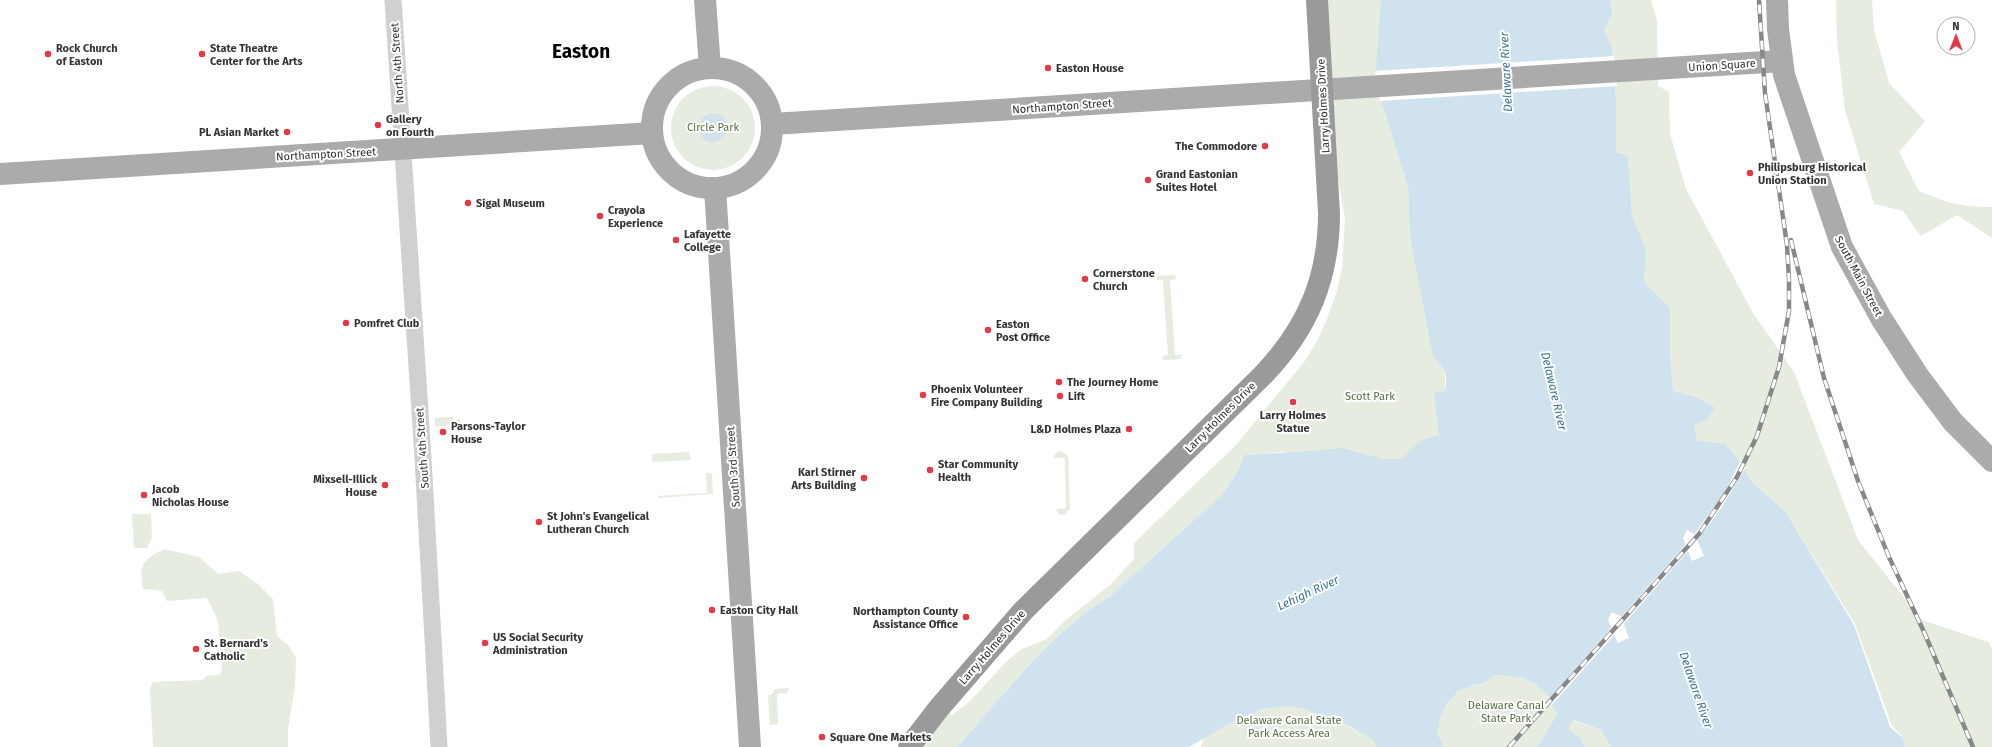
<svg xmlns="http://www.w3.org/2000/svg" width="1992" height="747" font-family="'Fira Sans',sans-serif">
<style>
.green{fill:#e6ecdf}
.water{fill:#cfe2ee;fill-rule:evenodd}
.pier{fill:#fff}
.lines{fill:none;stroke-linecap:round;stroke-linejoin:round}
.minor{stroke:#d0d0d0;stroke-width:17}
.major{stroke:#ababab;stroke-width:22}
.highway{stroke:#9a9a9a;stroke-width:22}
.rail-casing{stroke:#888;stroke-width:4.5}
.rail{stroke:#fff;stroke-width:3;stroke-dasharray:9;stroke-linecap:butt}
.poi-dot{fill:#e63946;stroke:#fff;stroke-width:1.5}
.labels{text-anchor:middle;stroke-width:4;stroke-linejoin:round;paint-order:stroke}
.poi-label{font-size:11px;font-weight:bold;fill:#333;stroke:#fff;text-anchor:start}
.street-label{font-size:11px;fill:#333;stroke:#fff}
.park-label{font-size:11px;fill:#56703f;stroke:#fff}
.water-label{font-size:12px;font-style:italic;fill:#3f7597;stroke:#fff}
.town-label{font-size:19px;font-weight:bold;fill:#000;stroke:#fff}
</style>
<rect width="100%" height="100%" fill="#fff"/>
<g class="green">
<path d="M 1317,0 L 1390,0 L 1386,115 L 1408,187 L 1410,238 L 1433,357 L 1446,370 L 1445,385 L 1457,437 L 1439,464 L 1281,452 L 1244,455 L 1239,469 L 1222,495 L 1109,597 C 1051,632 1002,697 957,747 L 909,747 L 939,708 L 952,715 L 968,703 L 1007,661 L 1022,649 L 1047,639 L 1067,619 L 1110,585 L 1134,559 L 1134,543 L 1236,445 L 1304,362 L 1317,341 L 1327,319 L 1337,291 L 1342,267 L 1345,218 L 1322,89 Z"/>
<polygon points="1611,0 1651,0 1657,20 1658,86 1669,92 1670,134 1686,189 1753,313 1794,372 1858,540 1922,620 1988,642 1992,649 1992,747 1905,747 1903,737 1892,726 1855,624 1785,511 1753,483 1738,459 1725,444 1697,440 1694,426 1706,420 1699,398 1673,391 1670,351 1670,308 1644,282 1646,250 1632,215 1628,156 1616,152 1616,101 1612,47 1604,30 1612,15"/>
<path d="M 1836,0 L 1872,0 L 1874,30 L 1889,83 L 1925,121 L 1899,152 L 1919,191 C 1944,202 1964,208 1992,207 L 1992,238 L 1957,215 L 1921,236 L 1903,211 L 1874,204 L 1845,110 L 1837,40 Z"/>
<circle cx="713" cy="128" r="42"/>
<polygon points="1175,275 1176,279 1170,280 1175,355 1181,355 1181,359 1163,360 1163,356 1168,355 1163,280 1157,280 1157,276"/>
<polygon points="453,417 453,420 460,419 460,424 435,427 435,418"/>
<polygon points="1061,451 1068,456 1070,509 1064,515 1059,514 1056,509 1066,508 1065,458 1053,458 1057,452"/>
<polygon points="689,452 691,460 652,462 652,454"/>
<polygon points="706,473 712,473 713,494 658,498 658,496 707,493"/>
<polygon points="132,514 151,514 152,538 147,548 134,548"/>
<path d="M 164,549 L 199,557 L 218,574 L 239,571 L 258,584 L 273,599 L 277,636 L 289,646 L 296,658 L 295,687 L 288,729 L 288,747 L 153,747 L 150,688 L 153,682 L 203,680 L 206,676 L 219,675 L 222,670 L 218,621 L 208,600 L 206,598 L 167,601 L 162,591 L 143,589 C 139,565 142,560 164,549 Z"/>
<path d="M 1495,675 C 1513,673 1533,679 1546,693 C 1551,699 1554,708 1557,715 L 1601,730 L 1611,747 L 1201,747 L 1204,737 C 1229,724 1254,710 1282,706 C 1307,703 1351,727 1373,740 L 1458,691 L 1473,685 L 1483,684 Z"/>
<polygon points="789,688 787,693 777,694 778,724 770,725 768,695 771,695 775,689"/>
</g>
<g class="water">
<path d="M 1381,0 L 1611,0 L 1612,15 L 1604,30 L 1612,47 L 1616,101 L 1616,152 L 1628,156 L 1632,215 L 1646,250 L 1644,282 L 1670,308 L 1670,351 L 1673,391 L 1699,398 L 1715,408 L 1706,420 L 1694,426 L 1697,440 L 1725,444 L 1738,459 L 1753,483 L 1785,511 L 1854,625 L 1890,727 L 1903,738 L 1905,747 L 1611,747 L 1601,730 L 1574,720 L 1569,724 L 1569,731 L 1580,738 L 1585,747 L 1536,747 L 1540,743 L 1557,715 L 1547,694 L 1536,684 L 1523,678 L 1502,675 L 1495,675 L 1483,684 L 1473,685 L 1458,691 L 1446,705 L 1440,718 L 1437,736 L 1441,739 L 1443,747 L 1377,747 L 1373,740 L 1349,726 L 1302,708 L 1283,706 L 1261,710 L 1227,725 L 1189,747 L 957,747 C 1002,697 1051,632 1109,597 L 1222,495 L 1239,469 L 1244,455 L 1310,451 L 1343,448 L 1383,459 L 1402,459 L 1420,441 L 1439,435 L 1434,392 L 1446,391 L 1446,371 L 1433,357 L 1410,238 L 1408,187 L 1382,103 L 1376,68 ZM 1687,530 L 1695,535 L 1704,556 L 1692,561 L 1683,538 ZM 1612,612 L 1621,616 L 1629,638 L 1618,643 L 1608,620 Z"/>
<path d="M 712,113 C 748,116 713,164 699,131 C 698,122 702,116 712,113 Z"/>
</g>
<g class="pier">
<polygon points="1614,56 1617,86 1380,101 1375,71"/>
<polygon points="1741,460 1746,467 1720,510 1696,542 1693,536 1724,493"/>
<polygon points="1687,543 1689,550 1622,626 1620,618"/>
<polygon points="1613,626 1616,633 1551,706 1548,700"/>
</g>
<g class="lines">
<polyline class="minor" points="393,0 423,458 439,747"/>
<g class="major">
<polyline points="705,0 710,68"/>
<polyline points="1777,0 1778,29 1784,75 1842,247 1881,318 1917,374 1953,422 1992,461"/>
<circle cx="712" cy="128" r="60"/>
<polyline points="772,124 1782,61"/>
<polyline points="0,174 652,133"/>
<polyline points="715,188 750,747"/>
</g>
<path class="highway" d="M 909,747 L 939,708 L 1023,611 L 1263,375 C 1308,328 1329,278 1329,213 L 1317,0"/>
<g class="rail-casing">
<g id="rail">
<polyline points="1791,240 1824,378 1858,481 1889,557 1924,632 1973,747"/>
<polyline points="1509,747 1699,534 1737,477 1757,436 1779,367 1789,311 1789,280 1787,245 1765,93 1759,0"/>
</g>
</g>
<use href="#rail" class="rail"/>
</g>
<g class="poi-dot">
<circle cx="48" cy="54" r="4"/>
<circle cx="202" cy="54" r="4"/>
<circle cx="1048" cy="68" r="4"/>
<circle cx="378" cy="125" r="4"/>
<circle cx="287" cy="132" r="4"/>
<circle cx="1265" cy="146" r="4"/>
<circle cx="1750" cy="173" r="4"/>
<circle cx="1148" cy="180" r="4"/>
<circle cx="468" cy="203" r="4"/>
<circle cx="600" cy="216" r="4"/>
<circle cx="676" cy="240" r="4"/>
<circle cx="1085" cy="279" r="4"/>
<circle cx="346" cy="323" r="4"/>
<circle cx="988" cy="330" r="4"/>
<circle cx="1059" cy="382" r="4"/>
<circle cx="923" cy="395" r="4"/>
<circle cx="1060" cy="396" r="4"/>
<circle cx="1293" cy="402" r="4"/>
<circle cx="1129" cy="429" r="4"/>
<circle cx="443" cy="432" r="4"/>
<circle cx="930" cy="470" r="4"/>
<circle cx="864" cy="478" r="4"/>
<circle cx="385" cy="485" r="4"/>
<circle cx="144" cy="495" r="4"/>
<circle cx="539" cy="522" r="4"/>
<circle cx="712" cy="610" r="4"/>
<circle cx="966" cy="617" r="4"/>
<circle cx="485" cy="643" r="4"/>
<circle cx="196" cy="649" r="4"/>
<circle cx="822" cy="737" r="4"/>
</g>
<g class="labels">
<g class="poi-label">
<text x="56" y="52">Rock Church<tspan x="56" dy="13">of Easton</tspan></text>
<text x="210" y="52">State Theatre<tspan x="210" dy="13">Center for the Arts</tspan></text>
<text x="1056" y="72">Easton House</text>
<text x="386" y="123">Gallery<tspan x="386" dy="13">on Fourth</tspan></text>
<text x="279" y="136" text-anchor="end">PL Asian Market</text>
<text x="1257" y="150" text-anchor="end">The Commodore</text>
<text x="1758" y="171">Philipsburg Historical<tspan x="1758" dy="13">Union Station</tspan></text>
<text x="1156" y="178">Grand Eastonian<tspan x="1156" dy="13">Suites Hotel</tspan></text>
<text x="476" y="207">Sigal Museum</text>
<text x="608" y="214">Crayola<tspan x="608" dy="13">Experience</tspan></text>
<text x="684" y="238">Lafayette<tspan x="684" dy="13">College</tspan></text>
<text x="1093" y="277">Cornerstone<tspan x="1093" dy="13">Church</tspan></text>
<text x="354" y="327">Pomfret Club</text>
<text x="996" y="328">Easton<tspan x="996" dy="13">Post Office</tspan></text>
<text x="1067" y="386">The Journey Home</text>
<text x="931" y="393">Phoenix Volunteer<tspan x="931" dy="13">Fire Company Building</tspan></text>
<text x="1068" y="400">Lift</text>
<text x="1293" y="419" text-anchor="middle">Larry Holmes<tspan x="1293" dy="13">Statue</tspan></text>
<text x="451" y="430">Parsons-Taylor<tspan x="451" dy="13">House</tspan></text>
<text x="1121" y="433" text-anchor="end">L&amp;D Holmes Plaza</text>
<text x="938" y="468">Star Community<tspan x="938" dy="13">Health</tspan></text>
<text x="856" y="476" text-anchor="end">Karl Stirner<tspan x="856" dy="13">Arts Building</tspan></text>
<text x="377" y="483" text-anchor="end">Mixsell-Illick<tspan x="377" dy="13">House</tspan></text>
<text x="152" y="493">Jacob<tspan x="152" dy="13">Nicholas House</tspan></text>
<text x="547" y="520">St John's Evangelical<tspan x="547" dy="13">Lutheran Church</tspan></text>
<text x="720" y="614">Easton City Hall</text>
<text x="958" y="615" text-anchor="end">Northampton County<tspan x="958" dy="13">Assistance Office</tspan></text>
<text x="493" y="641">US Social Security<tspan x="493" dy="13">Administration</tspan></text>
<text x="204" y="647">St. Bernard's<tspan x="204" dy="13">Catholic</tspan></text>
<text x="830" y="741">Square One Markets</text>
</g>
<g class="street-label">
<text transform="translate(397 63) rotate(-94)" y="4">North 4th Street</text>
<text transform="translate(1722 65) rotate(-4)" y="4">Union Square</text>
<text transform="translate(1062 106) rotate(-4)" y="4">Northampton Street</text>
<text transform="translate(1323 106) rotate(-93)" y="4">Larry Holmes Drive</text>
<text transform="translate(326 154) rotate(-3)" y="4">Northampton Street</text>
<text transform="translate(1859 276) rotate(62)" y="4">South Main Street</text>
<text transform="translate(1220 417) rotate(-45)" y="4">Larry Holmes Drive</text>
<text transform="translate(422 448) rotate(-94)" y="4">South 4th Street</text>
<text transform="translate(733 467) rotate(-94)" y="4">South 3rd Street</text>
<text transform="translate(992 647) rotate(-49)" y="4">Larry Holmes Drive</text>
</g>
<g class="park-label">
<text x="713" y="131">Circle Park</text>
<text x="1370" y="400">Scott Park</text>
<text x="1506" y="709">Delaware Canal<tspan x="1506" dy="13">State Park</tspan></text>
<text x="1289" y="724">Delaware Canal State<tspan x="1289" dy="13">Park Access Area</tspan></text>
</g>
<g class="water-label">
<text transform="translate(1506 72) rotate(-93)" y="4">Delaware River</text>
<text transform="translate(1554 391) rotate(77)" y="4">Delaware River</text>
<text transform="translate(1308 593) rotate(-25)" y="4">Lehigh River</text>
<text transform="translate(1696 690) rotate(71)" y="4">Delaware River</text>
</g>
<g class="town-label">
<text x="581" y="58">Easton</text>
</g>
</g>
<g transform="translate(1956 36)"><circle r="19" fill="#ffffff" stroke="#adadad"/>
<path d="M0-3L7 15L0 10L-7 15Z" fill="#e63946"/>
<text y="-6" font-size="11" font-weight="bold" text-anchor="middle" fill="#333333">N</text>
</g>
</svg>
